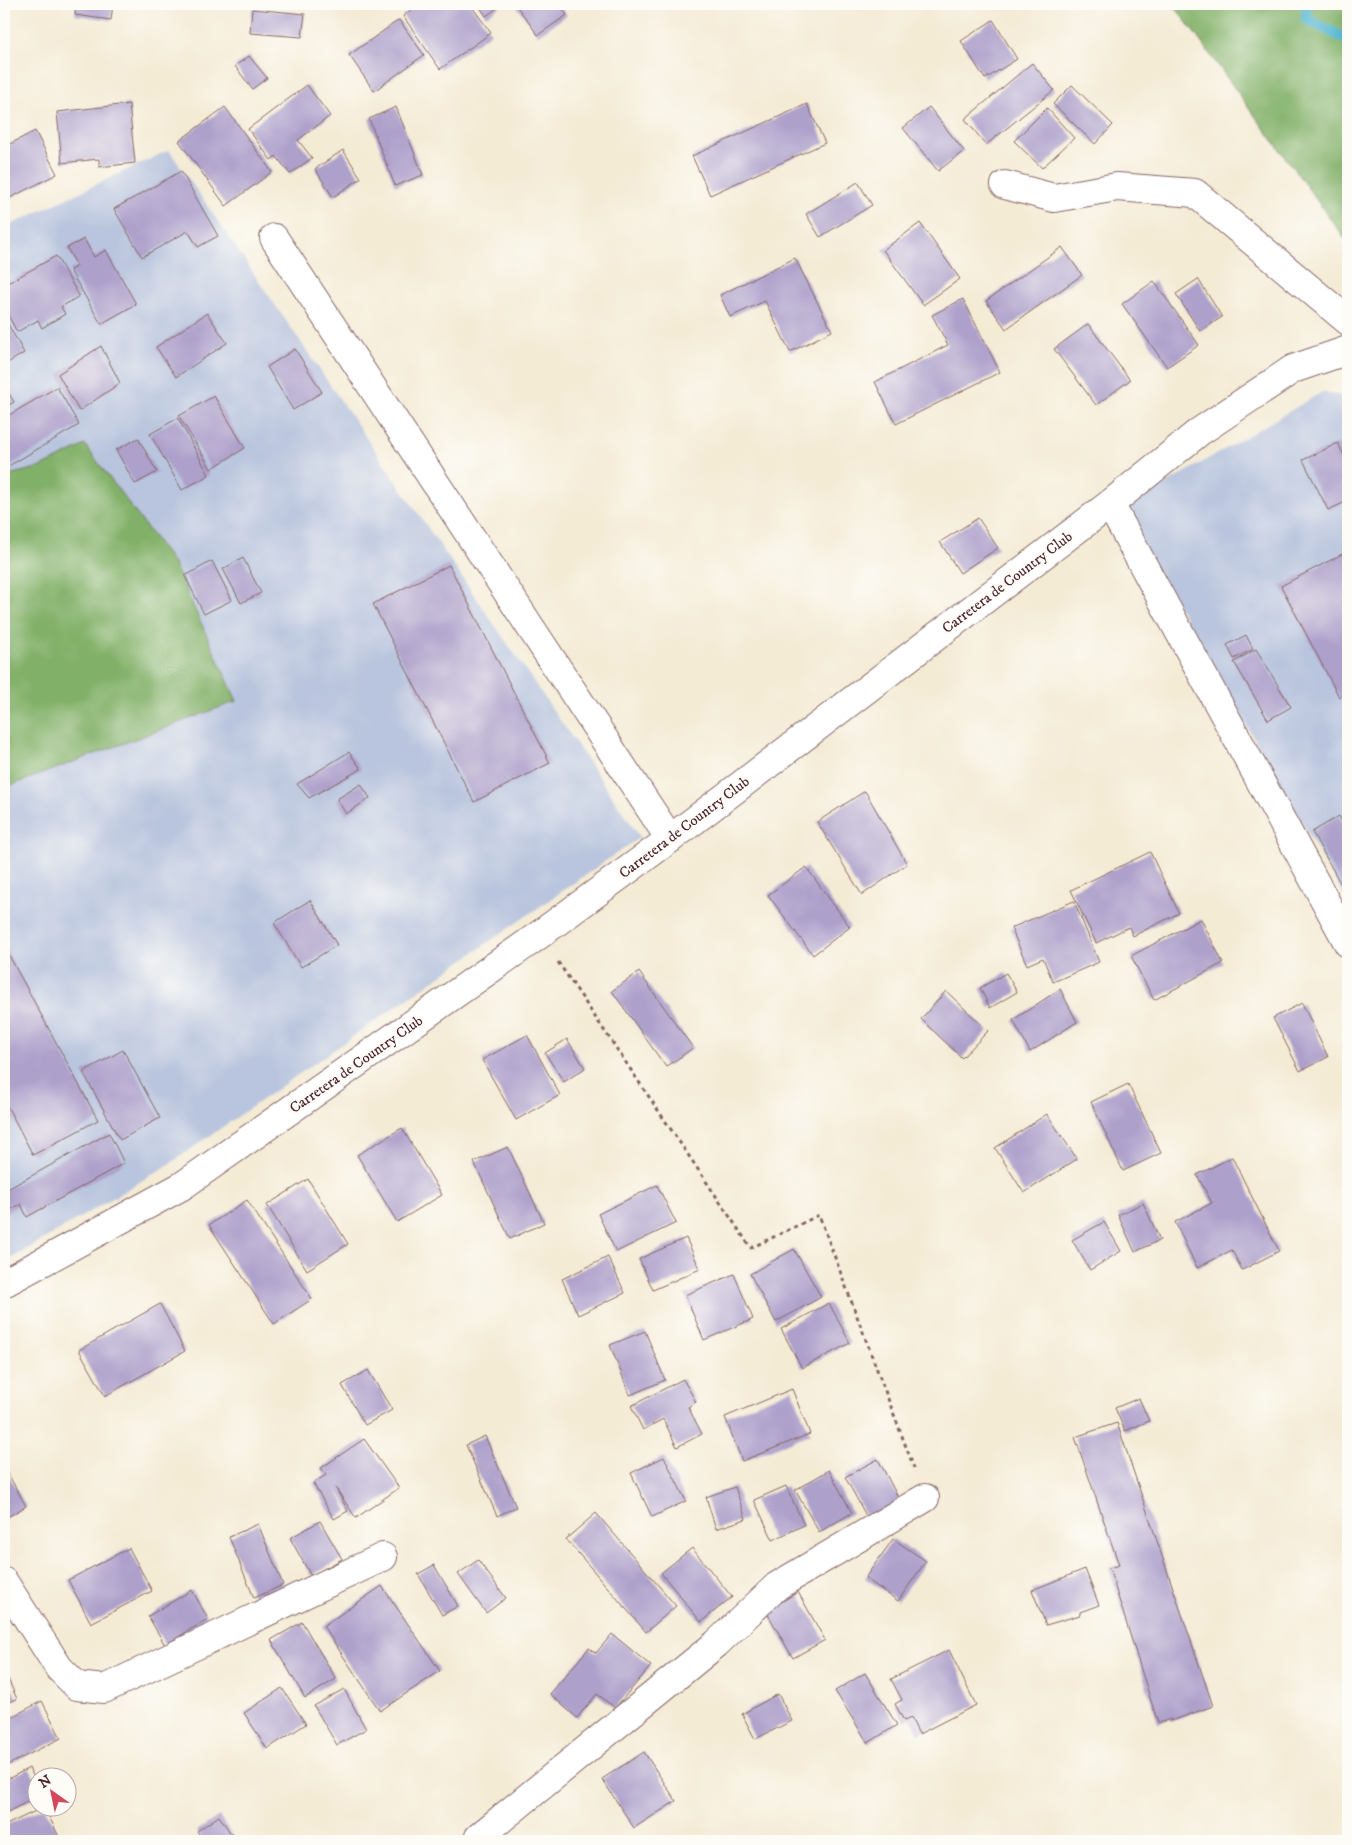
<svg xmlns="http://www.w3.org/2000/svg" width="1352" height="1845" font-family="'IM FELL DW Pica',serif">
<style>
.industrial{fill:#b9c5de}
.forest{fill:#81b068;stroke:#66684a}
.lines{fill:none;stroke-linecap:round;stroke-linejoin:round}
.stream{stroke:#50b4ce;stroke-width:11}
.building{fill:#ada0cb}
.minor-casing{stroke:#866666;stroke-width:30}
.path{stroke:#866666;stroke-width:3;stroke-dasharray:4 4;stroke-linecap:butt}
.minor{stroke:#fff;stroke-width:28}
.labels{text-anchor:middle;stroke-width:5;stroke-linejoin:round;paint-order:stroke}
.street-label{font-size:15px;fill:#4a1f2b;stroke:#fdfcf7}
</style>
<rect width="100%" height="100%" fill="#fdfcf7"/>
<filter id="ink" filterUnits="userSpaceOnUse"><feTurbulence type="fractalNoise" baseFrequency=".02" numOctaves="2"/><feDisplacementMap in="SourceGraphic" scale="10" xChannelSelector="R" yChannelSelector="G"/><feConvolveMatrix kernelMatrix="1 2 1 2 8 2 1 2 1" color-interpolation-filters="sRGB"/></filter>
<filter id="wash" filterUnits="userSpaceOnUse"><feTurbulence type="fractalNoise" baseFrequency=".0096" numOctaves="4" result="noise"/><feDisplacementMap in="SourceGraphic" scale="20" xChannelSelector="R" yChannelSelector="G"/><feGaussianBlur stdDeviation="1.12" result="paint"/><feColorMatrix in="noise" values="0 0 0 0 0 0 0 0 0 0 0 0 0 0 0 0 0 1.4 0 .05"/><feComposite in="paint" operator="in"/></filter>
<g filter="url(#wash)">
<rect width="100%" height="100%" fill="#f4ebd5"/>
<g class="industrial">
<polygon points="169,150 640,837 168,1165 4,1263 4,228"/>
<polygon points="1322,392 1348,397 1348,903 1123,509"/>
</g>
<g class="forest">
<polygon points="1173,4 1348,4 1348,238 1345,239"/>
<polygon points="85,445 174,564 237,701 4,788 4,476 41,467"/>
</g>
<g class="lines">
<polyline class="stream" points="1307,4 1306,19 1348,40"/>
</g>
<g id="blocks">
<g class="building">
<polygon points="76,4 113,4 111,20 75,15"/>
<polygon points="419,4 470,4 491,33 440,69 403,16"/>
<polygon points="478,4 503,4 486,16"/>
<polygon points="515,4 559,4 567,15 538,35"/>
<polygon points="252,9 305,14 302,37 250,33"/>
<polygon points="399,20 424,55 374,91 349,55"/>
<polygon points="993,20 1017,59 985,79 961,41"/>
<polygon points="249,56 267,78 252,89 235,66"/>
<polygon points="1032,63 1054,90 986,145 965,119"/>
<polygon points="307,85 330,116 298,140 312,158 290,174 276,156 271,160 248,129"/>
<polygon points="1072,85 1113,125 1095,144 1053,104"/>
<polygon points="129,104 135,163 99,167 99,159 62,163 57,112"/>
<polygon points="807,104 825,143 710,195 692,156"/>
<polygon points="225,107 272,172 226,206 179,141"/>
<polygon points="396,107 423,175 395,186 369,119"/>
<polygon points="929,107 964,151 938,171 903,128"/>
<polygon points="1047,108 1074,138 1042,168 1014,141"/>
<polygon points="35,131 57,174 6,200 4,196 4,147"/>
<polygon points="343,150 361,178 333,197 315,169"/>
<polygon points="181,171 218,236 198,247 188,231 142,257 114,209"/>
<polygon points="858,182 872,205 820,237 806,214"/>
<polygon points="920,223 960,279 923,305 883,250"/>
<polygon points="84,239 94,257 106,250 136,304 101,324 70,270 77,266 67,248"/>
<polygon points="1062,247 1082,275 1006,329 986,301"/>
<polygon points="56,256 79,296 61,307 65,314 42,328 38,320 17,332 4,308 4,285"/>
<polygon points="795,258 832,331 790,352 765,301 730,317 720,295"/>
<polygon points="1198,279 1222,317 1200,331 1176,294"/>
<polygon points="1154,281 1199,345 1167,367 1122,304"/>
<polygon points="963,299 1000,372 896,424 875,382 948,345 932,315"/>
<polygon points="207,313 227,343 176,377 156,347"/>
<polygon points="4,317 24,353 4,365"/>
<polygon points="1088,324 1130,380 1096,405 1054,349"/>
<polygon points="101,346 120,383 79,411 58,374"/>
<polygon points="295,349 322,392 293,410 267,367"/>
<polygon points="4,385 14,402 4,408"/>
<polygon points="57,387 79,425 5,468 4,418"/>
<polygon points="214,396 245,448 211,469 179,416"/>
<polygon points="178,418 209,475 182,490 150,434"/>
<polygon points="138,438 157,472 135,484 116,450"/>
<polygon points="1338,443 1348,464 1348,501 1328,510 1303,460"/>
<polygon points="978,518 998,548 960,573 940,542"/>
<polygon points="1348,551 1348,693 1339,697 1281,586"/>
<polygon points="243,558 261,593 241,603 223,569"/>
<polygon points="212,561 232,600 204,614 185,576"/>
<polygon points="449,565 550,763 474,802 373,604"/>
<polygon points="1246,635 1253,649 1234,659 1227,645"/>
<polygon points="1256,649 1291,707 1268,720 1234,662"/>
<polygon points="349,752 361,769 309,798 297,784"/>
<polygon points="361,784 370,798 346,814 337,799"/>
<polygon points="865,791 907,864 862,895 817,822"/>
<polygon points="1339,816 1348,832 1348,897 1312,832"/>
<polygon points="1150,852 1179,913 1133,936 1129,927 1096,943 1071,890"/>
<polygon points="806,867 850,927 813,955 768,895"/>
<polygon points="310,900 337,945 301,967 274,923"/>
<polygon points="1074,901 1099,962 1053,982 1043,958 1027,965 1011,928"/>
<polygon points="1201,919 1223,963 1154,1000 1131,956"/>
<polygon points="4,946 98,1120 33,1155 4,1100"/>
<polygon points="639,972 693,1048 666,1067 612,991"/>
<polygon points="1006,973 1017,992 990,1008 980,988"/>
<polygon points="1060,989 1077,1022 1030,1052 1013,1020"/>
<polygon points="946,991 988,1031 962,1058 921,1019"/>
<polygon points="1302,1003 1328,1057 1300,1071 1273,1018"/>
<polygon points="527,1035 560,1095 516,1120 482,1060"/>
<polygon points="567,1039 585,1068 564,1082 545,1053"/>
<polygon points="123,1050 160,1118 120,1140 83,1072"/>
<polygon points="1128,1084 1161,1153 1123,1171 1091,1102"/>
<polygon points="1047,1114 1077,1159 1024,1193 995,1148"/>
<polygon points="402,1128 442,1195 397,1222 357,1155"/>
<polygon points="109,1133 124,1163 27,1217 21,1204 4,1213 4,1191"/>
<polygon points="508,1147 544,1223 510,1239 474,1162"/>
<polygon points="1232,1157 1279,1251 1242,1270 1232,1250 1197,1268 1175,1222 1212,1203 1197,1175"/>
<polygon points="308,1179 348,1244 307,1270 267,1205"/>
<polygon points="657,1185 676,1223 616,1252 598,1214"/>
<polygon points="247,1200 312,1299 274,1324 209,1225"/>
<polygon points="1143,1203 1160,1240 1135,1252 1118,1215"/>
<polygon points="1104,1222 1121,1251 1090,1270 1072,1240"/>
<polygon points="686,1238 700,1269 653,1290 639,1259"/>
<polygon points="794,1249 821,1297 776,1322 750,1274"/>
<polygon points="608,1257 625,1293 578,1315 562,1279"/>
<polygon points="734,1274 753,1319 704,1340 685,1295"/>
<polygon points="829,1303 850,1343 802,1368 781,1329"/>
<polygon points="160,1304 185,1351 105,1396 79,1350"/>
<polygon points="645,1331 665,1380 630,1395 610,1345"/>
<polygon points="368,1370 392,1410 365,1425 342,1385"/>
<polygon points="683,1379 696,1402 688,1407 702,1434 677,1447 663,1419 643,1430 631,1406"/>
<polygon points="792,1389 810,1434 742,1461 725,1417"/>
<polygon points="1139,1398 1149,1421 1125,1431 1115,1408"/>
<polygon points="1117,1423 1213,1706 1171,1721 1171,1719 1158,1723 1109,1568 1119,1565 1075,1437"/>
<polygon points="485,1436 516,1507 497,1516 466,1445"/>
<polygon points="364,1439 399,1488 356,1518 335,1487 348,1511 334,1519 313,1483 326,1475 321,1468"/>
<polygon points="664,1457 686,1501 652,1517 631,1473"/>
<polygon points="878,1459 901,1503 869,1521 845,1477"/>
<polygon points="4,1467 26,1506 4,1519"/>
<polygon points="829,1470 852,1513 819,1532 795,1490"/>
<polygon points="786,1486 804,1525 773,1540 754,1500"/>
<polygon points="735,1487 746,1519 716,1529 706,1497"/>
<polygon points="596,1513 676,1606 646,1632 566,1539"/>
<polygon points="320,1521 342,1559 311,1576 290,1538"/>
<polygon points="258,1524 283,1585 254,1598 229,1537"/>
<polygon points="893,1539 926,1561 898,1601 865,1578"/>
<polygon points="129,1548 152,1591 91,1623 68,1580"/>
<polygon points="692,1548 732,1597 701,1622 661,1573"/>
<polygon points="478,1560 506,1598 486,1613 458,1574"/>
<polygon points="434,1565 458,1606 442,1615 418,1574"/>
<polygon points="1085,1569 1099,1605 1080,1612 1080,1615 1046,1625 1032,1590"/>
<polygon points="382,1586 440,1671 380,1711 323,1626"/>
<polygon points="192,1590 208,1619 165,1645 148,1616"/>
<polygon points="798,1592 825,1640 793,1658 766,1611"/>
<polygon points="302,1622 336,1679 305,1698 271,1640"/>
<polygon points="612,1634 651,1666 615,1708 597,1694 577,1718 550,1694 589,1648 596,1653"/>
<polygon points="949,1650 976,1705 919,1734 911,1718 904,1721 895,1704 902,1700 891,1679"/>
<polygon points="4,1670 17,1699 4,1704"/>
<polygon points="865,1673 897,1725 868,1743 835,1691"/>
<polygon points="282,1688 306,1724 267,1749 244,1713"/>
<polygon points="344,1689 366,1729 337,1745 314,1706"/>
<polygon points="778,1694 792,1721 755,1739 742,1714"/>
<polygon points="42,1701 61,1738 4,1767 4,1721"/>
<polygon points="644,1752 676,1801 634,1828 602,1779"/>
<polygon points="29,1768 38,1784 38,1796 4,1814 4,1781"/>
<polygon points="42,1808 45,1808 59,1837 51,1841 4,1841 4,1826"/>
<polygon points="219,1816 236,1841 204,1841 197,1831"/>
</g>
</g>
</g>
<g filter="url(#ink)">
<use href="#blocks" fill-opacity="0" stroke="#866666" stroke-width="1"/>
<g class="lines">
<g class="minor-casing">
<g id="minor">
<polyline points="1005,185 1054,198 1117,187 1195,193 1348,321"/>
<polyline points="274,238 670,839"/>
<polyline points="1110,504 1348,943"/>
<polyline points="4,1283 182,1186 539,935 670,839 1110,504 1199,432 1293,369 1348,350"/>
<polyline points="4,1582 59,1668 77,1686 104,1689 383,1557"/>
<polyline points="480,1841 479,1837 716,1644 777,1586 925,1498"/>
</g>
</g>
<polyline class="path" points="558,962 751,1248 819,1215 914,1468"/>
<use href="#minor" class="minor"/>
</g>
</g>
<g class="labels">
<g class="street-label">
<text transform="translate(1007 582) rotate(-37)" y="5">Carretera de Country Club</text>
<text transform="translate(684 827) rotate(-37)" y="5">Carretera de Country Club</text>
<text transform="translate(356 1064) rotate(-35)" y="5">Carretera de Country Club</text>
</g>
</g>
<rect width="1352" height="1845" fill="none" stroke="#fdfcf7" stroke-width="20"/>
<g transform="translate(52 1792) rotate(327)"><circle r="24" fill="#fdfcf7" stroke="#b5a4a5"/>
<path d="M0-4L9 19L0 12L-9 19Z" fill="#d1495b"/>
<text y="-8" font-size="14" font-weight="bold" text-anchor="middle" fill="#4a1f2b">N</text>
</g>
</svg>
